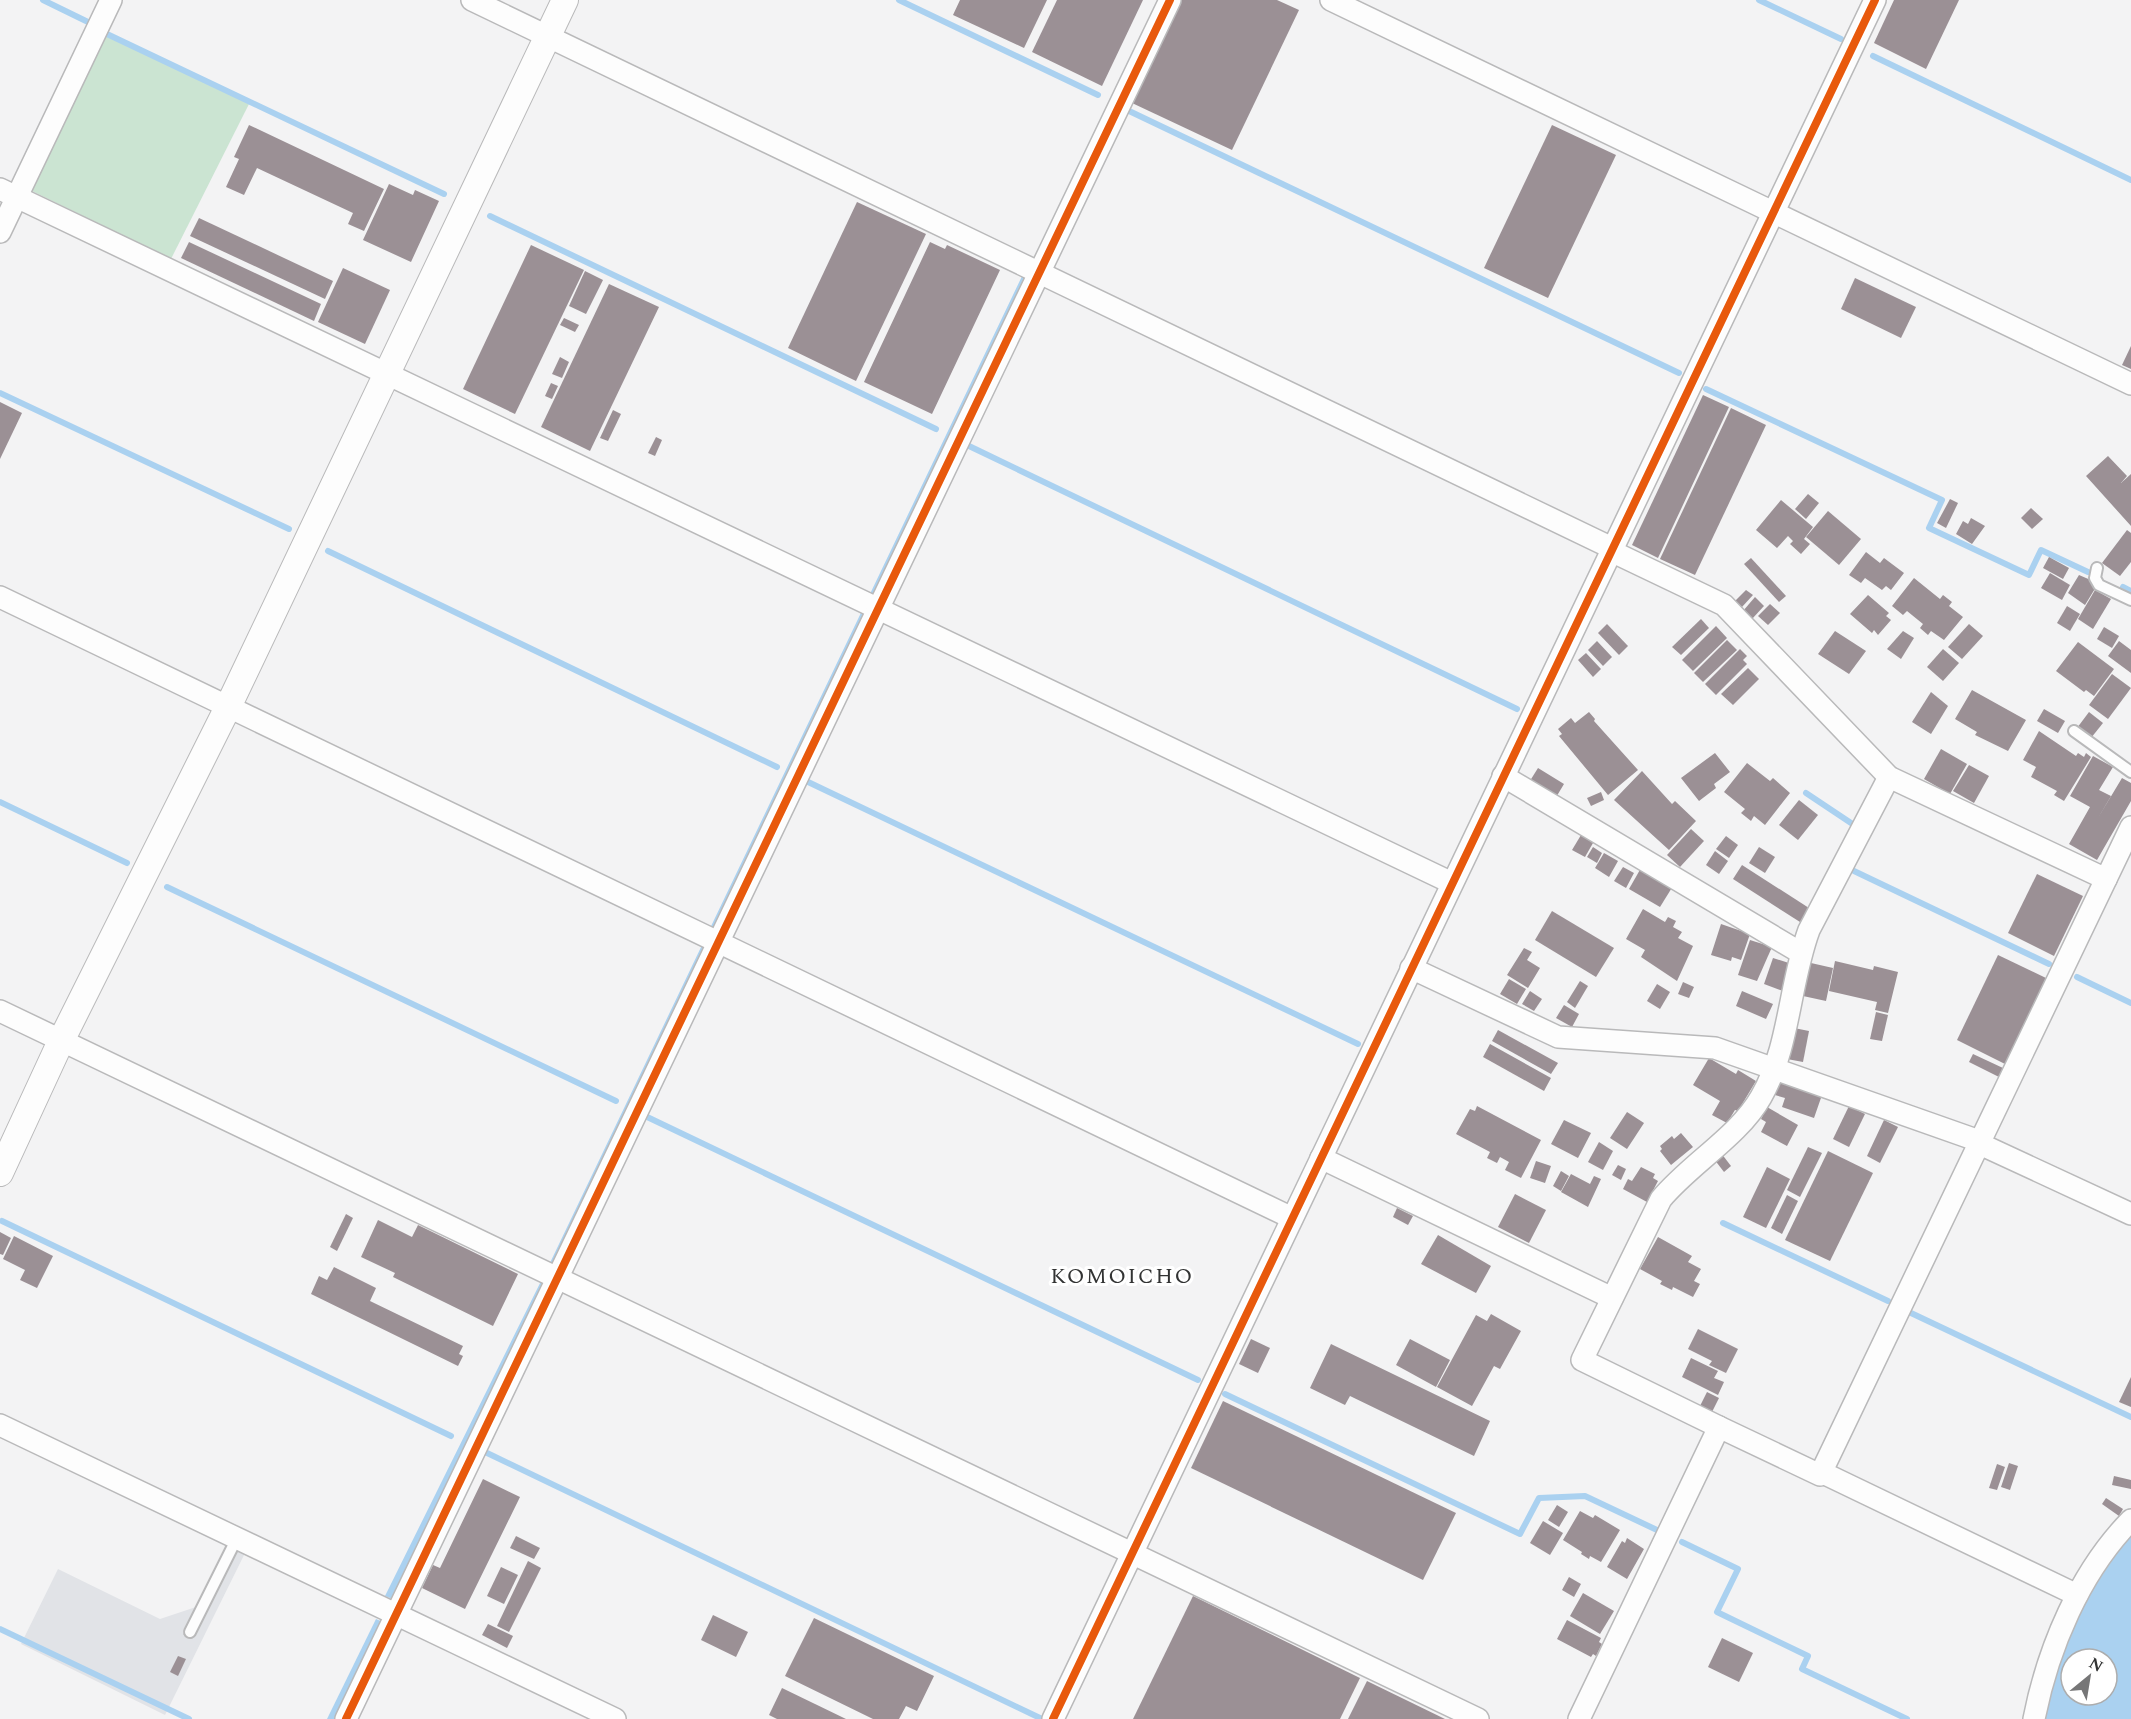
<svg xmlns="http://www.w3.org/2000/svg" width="2131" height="1719" font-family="Spectral,serif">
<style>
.built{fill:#e1e3e7}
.green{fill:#cbe4d2}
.water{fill:#aad1f0;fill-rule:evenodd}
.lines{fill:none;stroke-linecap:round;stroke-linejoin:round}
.stream{stroke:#aad1f0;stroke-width:6}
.building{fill:#9b9095}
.service-casing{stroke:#b9b9ba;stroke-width:14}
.minor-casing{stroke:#b9b9ba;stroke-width:24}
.tertiary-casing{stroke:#b9b9ba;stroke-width:28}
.service{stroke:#fdfdfd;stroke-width:10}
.minor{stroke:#fdfdfd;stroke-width:21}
.tertiary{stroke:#fdfdfd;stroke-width:26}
.cycleway-casing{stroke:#fff;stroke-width:11}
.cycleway{stroke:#e8590c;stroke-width:8}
.labels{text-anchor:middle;stroke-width:6;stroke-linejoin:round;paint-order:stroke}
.quarter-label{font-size:22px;letter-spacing:1.5px;fill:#323333;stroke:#fff}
</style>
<rect width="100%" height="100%" fill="#f3f3f4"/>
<polygon class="built" points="230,1543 246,1551 165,1715 21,1644 58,1569 160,1619 199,1606"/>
<polygon class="green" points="107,34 250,102 171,259 30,190"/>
<g class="water">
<polygon points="1024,272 1030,275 395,1600 385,1596 548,1267"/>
<path d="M 2131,1536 L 2131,1719 L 2044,1719 C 2056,1654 2088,1587 2131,1536 ZM 2071,1659 L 2107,1659 L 2107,1695 L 2071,1695 Z"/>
<polygon points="376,1619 385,1623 339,1719 327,1719"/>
</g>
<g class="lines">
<g class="stream">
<polyline points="43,0 88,22"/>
<polyline points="899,0 1098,95"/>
<polyline points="1759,0 1841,39"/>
<polyline points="107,34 444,194"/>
<polyline points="1873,56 2131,180"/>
<polyline points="1127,110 1679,373"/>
<polyline points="490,216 936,429"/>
<polyline points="1706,389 1942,500 1929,528 2029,575 2041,550 2088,572"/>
<polyline points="0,393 289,529"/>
<polyline points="969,446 1517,709"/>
<polyline points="328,551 777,767"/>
<polyline points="2123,587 2131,591"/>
<polyline points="806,781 1358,1044"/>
<polyline points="1806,793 1854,825"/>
<polyline points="0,802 127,863"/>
<polyline points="1854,871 2049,964"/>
<polyline points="167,887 616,1101"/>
<polyline points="2077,977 2131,1003"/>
<polyline points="643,1115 1198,1380"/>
<polyline points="2,1221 451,1436"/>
<polyline points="1723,1223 1888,1301"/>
<polyline points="1911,1313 2131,1417"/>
<polyline points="1225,1394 1520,1534 1539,1498 1585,1496 1657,1530"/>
<polyline points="485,1452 1040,1718"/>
<polyline points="1682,1542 1738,1569 1717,1612 1808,1656 1802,1669 1907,1719"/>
<polyline points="0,1629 189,1719"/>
</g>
</g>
<g class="building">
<polygon points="960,0 1047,0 1024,48 953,15"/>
<polygon points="1057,0 1143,0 1102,86 1032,52"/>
<polygon points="1181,0 1277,0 1299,10 1232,150 1132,103"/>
<polygon points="1894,0 1959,0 1926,69 1874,43"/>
<polygon points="249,125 384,189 364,231 348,224 353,213 257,168 244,195 226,187 239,159 234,157"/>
<polygon points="1552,125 1616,155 1548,298 1484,268"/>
<polygon points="389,184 413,195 415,190 439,201 411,262 363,240"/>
<polygon points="857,202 926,234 856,381 788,348"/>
<polygon points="199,218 333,281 325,299 190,236"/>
<polygon points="189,242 321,304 314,321 181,258"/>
<polygon points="930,242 945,249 947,245 1000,270 932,414 864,382"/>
<polygon points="531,245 584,270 515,414 463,389"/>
<polygon points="343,268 390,290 365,344 318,322"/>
<polygon points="585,271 603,280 586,314 569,306"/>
<polygon points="1855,278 1916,307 1901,338 1841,309"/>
<polygon points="609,284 659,307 590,451 541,427"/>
<polygon points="564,318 579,325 575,332 560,325"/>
<polygon points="2131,346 2131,369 2122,365"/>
<polygon points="560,357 569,362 562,378 552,374"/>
<polygon points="551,383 558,386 552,399 545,396"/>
<polygon points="1703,395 1729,407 1658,558 1632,545"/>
<polygon points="0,402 22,413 0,459"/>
<polygon points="1731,408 1766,425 1695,575 1660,559"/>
<polygon points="613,410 621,414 608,441 600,438"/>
<polygon points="656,437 662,440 655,456 648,453"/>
<polygon points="2108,456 2127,476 2121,483 2131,474 2131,526 2086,476"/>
<polygon points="1808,494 1819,503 1806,519 1795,509"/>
<polygon points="1950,499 1958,503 1946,528 1937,523"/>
<polygon points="1781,500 1813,527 1804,539 1810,544 1801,554 1790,544 1793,541 1788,536 1777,548 1756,530"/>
<polygon points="2031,508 2043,519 2032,529 2021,518"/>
<polygon points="1828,511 1861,539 1839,565 1806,537"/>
<polygon points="1971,518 1985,526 1972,544 1956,534 1963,521 1968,524"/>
<polygon points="2127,530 2131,533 2131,562 2120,576 2102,563"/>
<polygon points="1866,552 1880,563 1884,558 1904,573 1891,590 1886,586 1882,590 1865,578 1861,583 1849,575"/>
<polygon points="2049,557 2069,568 2063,579 2043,568"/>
<polygon points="1751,558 1786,596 1779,602 1744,564"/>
<polygon points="2050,573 2070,585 2062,600 2041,588"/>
<polygon points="2079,575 2093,581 2091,584 2096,587 2085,605 2068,593"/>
<polygon points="1914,578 1940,599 1943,595 1952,602 1949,606 1963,617 1944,640 1931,631 1928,635 1920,628 1923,624 1907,611 1903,615 1892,606"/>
<polygon points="1746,590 1753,595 1742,607 1735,601"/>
<polygon points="2095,590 2111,599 2093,629 2078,619"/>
<polygon points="1868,595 1889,613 1886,616 1891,620 1878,635 1874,630 1872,633 1850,614"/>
<polygon points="1755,597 1764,606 1752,619 1743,611"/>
<polygon points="1770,604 1780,613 1768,625 1758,616"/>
<polygon points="2067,606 2080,614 2070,631 2057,623"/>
<polygon points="1701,619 1709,628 1681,655 1672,647"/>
<polygon points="1607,624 1628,646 1619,655 1598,633"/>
<polygon points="1969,624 1983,636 1962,659 1948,647"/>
<polygon points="1716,626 1727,638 1693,671 1682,660"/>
<polygon points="2104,627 2119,636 2112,648 2097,639"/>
<polygon points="1835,631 1866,651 1849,674 1818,654"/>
<polygon points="1903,631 1914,638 1901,659 1887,649"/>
<polygon points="1727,640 1737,650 1703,682 1694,673"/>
<polygon points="1597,641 1612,657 1603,666 1588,650"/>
<polygon points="2119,641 2131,650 2131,673 2108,656"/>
<polygon points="2078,642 2114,669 2094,696 2086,690 2084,692 2056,671"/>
<polygon points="1740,649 1747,656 1743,660 1747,664 1716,695 1705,684"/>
<polygon points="1943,649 1959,663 1943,681 1927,667"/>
<polygon points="1586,653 1601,669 1593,677 1578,660"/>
<polygon points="1748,668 1759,679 1733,705 1721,694"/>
<polygon points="2112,674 2131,688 2108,719 2089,705"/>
<polygon points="1972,690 2026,720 2008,751 1975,735 1977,732 1955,719"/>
<polygon points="1931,692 1948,706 1931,734 1912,722"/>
<polygon points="2044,709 2065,721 2058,733 2037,721"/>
<polygon points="1589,712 1595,719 1594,721 1638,770 1608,795 1559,736 1562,734 1558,729 1571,718 1575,723"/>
<polygon points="2089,712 2103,723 2091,738 2077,728"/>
<polygon points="2039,731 2076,756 2078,753 2084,757 2086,753 2091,757 2064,801 2054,795 2057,791 2031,777 2036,767 2023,760"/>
<polygon points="1941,749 1967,764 1950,794 1924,779"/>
<polygon points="1715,753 1730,772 1714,784 1716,788 1699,801 1681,778"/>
<polygon points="2093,756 2113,767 2099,790 2111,796 2098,818 2122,778 2131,783 2131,801 2097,860 2069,844 2090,807 2070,796"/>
<polygon points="1747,763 1770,781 1773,778 1790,793 1765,825 1754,816 1751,821 1741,813 1745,809 1724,792"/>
<polygon points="1969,765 1989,776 1974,803 1953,791"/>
<polygon points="1538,768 1564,784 1555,799 1528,784"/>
<polygon points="1642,771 1672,804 1675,801 1696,821 1669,850 1614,800"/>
<polygon points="1601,792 1604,800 1591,806 1587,798"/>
<polygon points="1799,800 1818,815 1798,840 1779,825"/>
<polygon points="1691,829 1704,841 1680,867 1667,855"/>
<polygon points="1581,835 1593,843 1585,857 1572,850"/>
<polygon points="1726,836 1738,845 1729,858 1716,849"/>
<polygon points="1593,847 1602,853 1597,863 1587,857"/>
<polygon points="1759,847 1775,857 1765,873 1749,863"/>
<polygon points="1715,851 1728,861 1719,874 1706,865"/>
<polygon points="1604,853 1618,861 1609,877 1595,868"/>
<polygon points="1742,865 1809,908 1800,922 1733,879"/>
<polygon points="1623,867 1634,873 1626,888 1614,881"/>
<polygon points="1641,868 1673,886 1660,907 1629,889"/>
<polygon points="2037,874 2083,896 2054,956 2008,933"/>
<polygon points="1643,909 1665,922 1668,917 1676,921 1673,927 1682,932 1678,938 1693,946 1677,981 1641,957 1645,950 1626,939"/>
<polygon points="1552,911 1614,948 1596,977 1535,940"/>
<polygon points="1721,924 1750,934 1741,960 1732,957 1731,961 1711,955"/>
<polygon points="1750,940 1772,947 1757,981 1738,975"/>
<polygon points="1524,948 1532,952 1527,960 1540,968 1528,988 1507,975"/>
<polygon points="1998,955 2046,978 2005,1064 1957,1040"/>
<polygon points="1773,958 1792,964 1783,991 1764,984"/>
<polygon points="1835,961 1873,970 1874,966 1898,972 1888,1013 1875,1010 1877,1002 1829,991"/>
<polygon points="1811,963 1833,968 1826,1001 1803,996"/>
<polygon points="1509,979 1526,989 1517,1004 1500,994"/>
<polygon points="1580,981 1588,986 1575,1008 1567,1002"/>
<polygon points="1683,982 1694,987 1689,998 1678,994"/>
<polygon points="1657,984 1670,992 1660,1009 1647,1001"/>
<polygon points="1530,991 1542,999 1534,1011 1522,1004"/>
<polygon points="1742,991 1773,1004 1766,1019 1736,1006"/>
<polygon points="1564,1005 1579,1014 1572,1027 1556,1018"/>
<polygon points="1876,1012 1888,1015 1882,1041 1870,1039"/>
<polygon points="1794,1028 1809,1031 1803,1062 1787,1059"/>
<polygon points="1498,1030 1558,1063 1551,1074 1492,1041"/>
<polygon points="1490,1044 1551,1078 1544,1091 1483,1057"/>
<polygon points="1973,1054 2003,1068 1999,1077 1969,1062"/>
<polygon points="1709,1058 1736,1074 1738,1070 1756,1081 1738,1111 1735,1110 1727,1123 1712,1115 1720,1101 1693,1085"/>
<polygon points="1779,1081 1822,1095 1814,1118 1782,1107 1785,1098 1775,1095"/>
<polygon points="1477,1106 1541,1140 1521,1178 1505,1170 1509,1162 1500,1157 1497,1163 1487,1158 1490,1152 1456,1134 1470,1109 1475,1111"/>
<polygon points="1849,1106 1865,1114 1849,1147 1833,1139"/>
<polygon points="1767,1107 1798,1125 1787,1146 1761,1132 1766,1122 1761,1119"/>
<polygon points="1627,1112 1644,1123 1627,1149 1610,1138"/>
<polygon points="1564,1120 1591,1133 1578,1158 1551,1144"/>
<polygon points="1884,1120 1898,1127 1880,1163 1867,1156"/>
<polygon points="1681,1133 1693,1147 1671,1165 1660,1151 1662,1149 1660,1146 1672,1136 1674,1139"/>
<polygon points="1599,1142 1613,1151 1603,1170 1588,1162"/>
<polygon points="1808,1147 1822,1153 1800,1197 1787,1190"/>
<polygon points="1828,1151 1873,1173 1830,1261 1785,1240"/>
<polygon points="1721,1153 1731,1166 1724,1172 1714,1159"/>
<polygon points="1536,1161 1551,1166 1545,1183 1530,1178"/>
<polygon points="1618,1165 1626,1169 1621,1180 1612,1175"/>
<polygon points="1641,1167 1655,1174 1653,1178 1658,1181 1647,1202 1623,1189 1628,1179 1632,1181"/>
<polygon points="1767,1167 1790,1179 1766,1228 1743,1217"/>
<polygon points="1561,1171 1569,1176 1561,1191 1553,1186"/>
<polygon points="1571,1174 1590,1184 1594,1176 1601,1179 1588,1207 1561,1192"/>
<polygon points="1515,1194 1546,1210 1529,1243 1498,1227"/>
<polygon points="1787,1195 1798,1201 1782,1234 1771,1228"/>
<polygon points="1397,1208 1413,1216 1408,1225 1393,1217"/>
<polygon points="346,1214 353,1218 337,1251 330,1247"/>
<polygon points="378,1220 412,1237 418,1225 518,1274 493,1326 393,1277 395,1273 361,1257"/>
<polygon points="0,1232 11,1238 3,1255 0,1254"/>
<polygon points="1438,1235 1491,1266 1476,1293 1421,1264"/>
<polygon points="14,1236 53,1256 37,1288 20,1280 25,1270 3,1259"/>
<polygon points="1658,1237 1692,1256 1688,1262 1701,1269 1694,1281 1700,1284 1693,1297 1673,1287 1672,1290 1660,1284 1662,1281 1640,1269"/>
<polygon points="334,1267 376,1288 370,1301 463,1346 459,1354 463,1356 458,1366 311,1294 319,1276 327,1280"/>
<polygon points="1491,1314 1521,1331 1500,1369 1494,1366 1472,1406 1437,1387 1476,1315 1487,1321"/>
<polygon points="1698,1329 1738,1349 1726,1373 1709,1365 1712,1361 1688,1349"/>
<polygon points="1251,1339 1270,1348 1258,1373 1239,1364"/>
<polygon points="1410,1339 1450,1360 1436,1387 1396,1365"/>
<polygon points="1331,1344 1490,1421 1474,1456 1350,1396 1345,1405 1310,1388"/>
<polygon points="1691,1358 1718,1371 1714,1378 1724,1382 1718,1395 1682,1377"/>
<polygon points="2131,1377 2131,1407 2119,1402"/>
<polygon points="1707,1392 1719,1398 1712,1412 1700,1406"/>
<polygon points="1223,1401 1456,1513 1423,1580 1191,1468"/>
<polygon points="2009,1463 2018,1466 2010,1490 2001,1487"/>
<polygon points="1997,1464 2005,1467 1997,1490 1989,1488"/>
<polygon points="2114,1476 2131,1480 2131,1489 2112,1485"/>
<polygon points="483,1479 520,1497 465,1609 422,1588 433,1565 440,1568"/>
<polygon points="2106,1498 2123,1509 2119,1516 2102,1504"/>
<polygon points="1557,1505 1568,1512 1559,1527 1548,1520"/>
<polygon points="1580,1511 1593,1518 1595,1515 1620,1530 1601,1562 1590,1556 1589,1559 1581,1554 1582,1552 1563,1540"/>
<polygon points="1543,1521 1563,1533 1550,1555 1530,1543"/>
<polygon points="516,1536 540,1548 534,1559 510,1548"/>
<polygon points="1627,1538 1644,1549 1627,1579 1607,1567 1622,1541 1625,1543"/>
<polygon points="528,1561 541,1568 509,1632 497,1626"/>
<polygon points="501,1567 518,1575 504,1604 487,1596"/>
<polygon points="1569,1577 1581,1584 1574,1597 1562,1590"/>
<polygon points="1583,1593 1614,1611 1600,1634 1570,1616"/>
<polygon points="1193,1596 1360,1678 1340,1719 1133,1719"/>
<polygon points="713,1615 748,1632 736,1657 701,1640"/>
<polygon points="814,1618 934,1676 917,1711 906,1706 899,1719 873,1719 785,1676"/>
<polygon points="1567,1620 1601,1638 1599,1642 1602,1644 1596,1656 1593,1654 1591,1657 1557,1639"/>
<polygon points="488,1624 513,1636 507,1648 482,1635"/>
<polygon points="1722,1638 1753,1653 1739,1682 1708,1667"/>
<polygon points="178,1656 186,1659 178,1676 170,1672"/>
<polygon points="1367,1681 1445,1719 1348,1719"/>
<polygon points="782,1688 846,1719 777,1719 769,1715"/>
</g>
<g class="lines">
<g class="service-casing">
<g id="service">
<polyline points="2097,568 2095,578 2099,585 2131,600"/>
<polyline points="2074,731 2131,772"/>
<polyline points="190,1632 237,1538"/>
</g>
</g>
<g class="minor-casing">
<g id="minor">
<polyline points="472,0 1612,548"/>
<polyline points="1331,0 2131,384"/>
<polyline points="0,189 1452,883"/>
<polyline points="0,232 111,0"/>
<polyline points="1611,551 1724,605 1889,777 2106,879"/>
<polyline points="0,597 1292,1218"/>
<polyline points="1503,776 1801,953"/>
<polyline points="1411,968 1558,1037 1715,1048 1982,1142"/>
<polyline points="0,1011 1478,1719"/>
<polyline points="1980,1144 2131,1214"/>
<polyline points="1321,1158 1612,1298"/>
<polyline points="0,1425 615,1719"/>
<path d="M 1719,1427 L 1582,1360 L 1661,1199 C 1690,1164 1739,1136 1761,1097 C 1790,1047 1789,984 1809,930 L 1889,777"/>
<polyline points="1821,1472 2077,1595"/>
<polyline points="346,1719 1170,0"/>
<polyline points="1053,1719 1875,0"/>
<polyline points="1579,1719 1719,1427 1820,1475 2131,827"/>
<path d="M 2034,1719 C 2048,1648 2080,1572 2131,1520"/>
</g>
</g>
<g class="tertiary-casing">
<polyline id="tertiary" points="0,1173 61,1041 228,707 565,0"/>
</g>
<use href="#service" class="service"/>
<use href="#minor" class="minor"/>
<use href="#tertiary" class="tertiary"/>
<g class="cycleway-casing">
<g id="cycleway">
<polyline points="346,1719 1170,0"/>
<polyline points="1053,1719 1875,0"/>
</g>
</g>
<use href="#cycleway" class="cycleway"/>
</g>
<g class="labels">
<g class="quarter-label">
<text x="1122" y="1283">KOMOICHO</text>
</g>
</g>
<g transform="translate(2089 1677) rotate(30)"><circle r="28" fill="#ffffff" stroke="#adadad" stroke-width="1.5"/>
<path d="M0-4.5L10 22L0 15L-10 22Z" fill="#767677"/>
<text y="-9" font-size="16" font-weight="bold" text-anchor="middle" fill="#323333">N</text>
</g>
</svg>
